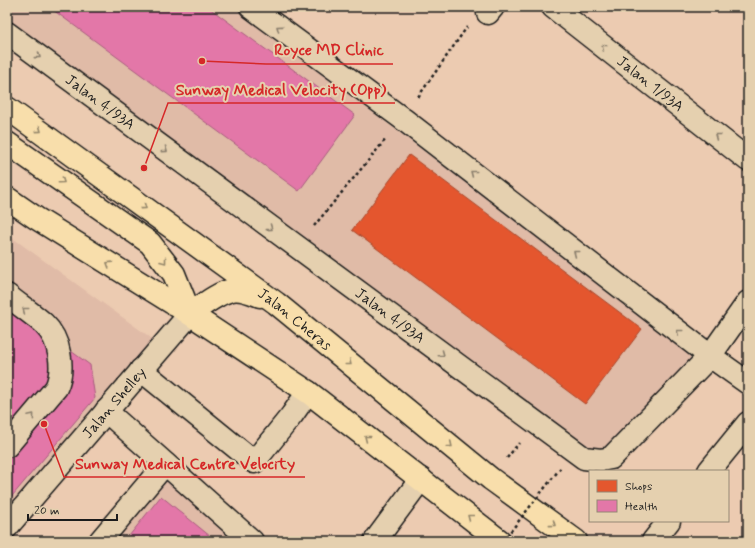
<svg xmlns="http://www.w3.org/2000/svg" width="755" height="548" font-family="Mynerve,sans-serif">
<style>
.built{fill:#e0bba7}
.shops{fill:#e4572e;stroke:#a84529}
.health{fill:#e377a8;stroke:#a75c7e}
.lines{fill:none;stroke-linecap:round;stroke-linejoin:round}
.minor-casing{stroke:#1c1c1c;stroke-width:25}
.major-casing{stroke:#1c1c1c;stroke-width:25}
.path{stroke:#1c1c1c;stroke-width:2.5;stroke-dasharray:3 3;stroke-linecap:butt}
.minor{stroke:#e5d0af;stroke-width:22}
.major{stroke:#f8deab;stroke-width:22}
.path-bridge{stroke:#1c1c1c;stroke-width:2.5;stroke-dasharray:3 3;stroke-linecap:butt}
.oneway{stroke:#8b7f6d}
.oneway2{stroke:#95876b}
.labels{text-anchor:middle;stroke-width:4;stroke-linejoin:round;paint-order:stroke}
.street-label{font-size:15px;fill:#1c1c1c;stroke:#e5d0af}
.leader{fill:none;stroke:#d62828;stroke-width:1.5}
.callout-dot{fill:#d62828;stroke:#e5d0af;stroke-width:1.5}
.callout-label{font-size:16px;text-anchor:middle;font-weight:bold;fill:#d62828;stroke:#e5d0af;stroke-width:4;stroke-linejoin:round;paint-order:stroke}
</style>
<rect width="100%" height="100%" fill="#eccbb1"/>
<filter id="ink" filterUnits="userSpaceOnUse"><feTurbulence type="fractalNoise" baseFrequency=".025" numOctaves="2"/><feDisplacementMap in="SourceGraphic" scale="8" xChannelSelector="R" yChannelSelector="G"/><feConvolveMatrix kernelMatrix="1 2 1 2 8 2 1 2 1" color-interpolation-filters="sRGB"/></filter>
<g filter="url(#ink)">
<g class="built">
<polygon points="7,7 234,7 694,356 607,447 593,449 7,18"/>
<polygon points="7,234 154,340 7,508"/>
<polygon points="169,478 241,541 113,541"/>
</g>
<polygon class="shops" points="409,155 642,329 585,404 352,230"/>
<g class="health">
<polygon points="49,7 208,7 355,115 299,191"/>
<polygon points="7,304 90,365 95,398 7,502"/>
<polygon points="161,496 216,541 125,541"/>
</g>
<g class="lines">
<g class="minor-casing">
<g id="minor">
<polyline points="251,7 403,119 710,356 748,383"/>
<path id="s1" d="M 553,7 L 748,160"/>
<polyline points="488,13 493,7"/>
<path id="s2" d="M 7,33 L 584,458 L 601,460 L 611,458 L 710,356 L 748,302"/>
<path d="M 7,295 C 19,305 33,314 44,324 C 60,339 65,369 56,388 L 7,446"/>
<polyline points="141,370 254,462 292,415 308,392"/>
<polyline points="106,411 252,541"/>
<polyline points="709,471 748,423"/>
<path id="s3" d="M 7,527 L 190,314"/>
<polyline points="100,541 165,464"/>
<polyline points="375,541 421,479"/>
<polyline points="653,541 669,521"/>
</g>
</g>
<g class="major-casing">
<g id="major">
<path id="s4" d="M 7,108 L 276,303 L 491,479 L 576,541"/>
<polyline points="7,143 150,243 174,274 190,314"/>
<polyline points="7,198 36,218 190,314 308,392 500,541"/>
<path d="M 190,314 C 202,306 217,293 232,290 C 241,288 252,293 260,296"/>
</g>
</g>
<g class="path">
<polyline points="418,97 467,27"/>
<polyline points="314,226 386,139"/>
<polyline points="507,458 519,443"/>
</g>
<use href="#minor" class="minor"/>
<use href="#major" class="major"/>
<polyline class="path-bridge" points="503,541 562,466"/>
</g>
<defs><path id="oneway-chevron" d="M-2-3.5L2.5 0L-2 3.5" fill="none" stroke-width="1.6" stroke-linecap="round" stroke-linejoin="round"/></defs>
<g class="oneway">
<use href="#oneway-chevron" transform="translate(279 28) rotate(-144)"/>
<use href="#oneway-chevron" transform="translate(604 47) rotate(-142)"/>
<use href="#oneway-chevron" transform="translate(38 56) rotate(36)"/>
<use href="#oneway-chevron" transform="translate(717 136) rotate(-142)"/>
<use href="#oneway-chevron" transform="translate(165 150) rotate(36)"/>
<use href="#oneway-chevron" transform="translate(473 173) rotate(-142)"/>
<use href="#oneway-chevron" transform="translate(270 228) rotate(36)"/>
<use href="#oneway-chevron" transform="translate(576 253) rotate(-142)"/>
<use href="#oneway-chevron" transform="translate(25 310) rotate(-142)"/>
<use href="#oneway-chevron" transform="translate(679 332) rotate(-142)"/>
<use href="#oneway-chevron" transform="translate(442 354) rotate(36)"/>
<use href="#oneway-chevron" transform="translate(32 416) rotate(-50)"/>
</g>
<g class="oneway2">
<use href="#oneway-chevron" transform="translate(39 130) rotate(36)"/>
<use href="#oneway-chevron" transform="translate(62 181) rotate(35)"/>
<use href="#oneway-chevron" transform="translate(144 207) rotate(36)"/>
<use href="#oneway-chevron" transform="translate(164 261) rotate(52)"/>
<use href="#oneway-chevron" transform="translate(109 264) rotate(-148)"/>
<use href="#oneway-chevron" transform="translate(349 363) rotate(39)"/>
<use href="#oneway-chevron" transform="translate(367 438) rotate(-142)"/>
<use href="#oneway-chevron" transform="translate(450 445) rotate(39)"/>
<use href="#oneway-chevron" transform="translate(470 517) rotate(-142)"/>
<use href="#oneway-chevron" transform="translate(553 524) rotate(36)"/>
</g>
</g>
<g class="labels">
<g class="street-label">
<text dy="5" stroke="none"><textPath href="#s1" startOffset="124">Jalan 1/93A</textPath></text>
<text dy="5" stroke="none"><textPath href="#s2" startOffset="116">Jalan 4/93A</textPath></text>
<text dy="5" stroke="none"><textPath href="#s2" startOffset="476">Jalan 4/93A</textPath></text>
<text dy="5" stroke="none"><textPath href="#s4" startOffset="357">Jalan Cheras</textPath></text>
<text dy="5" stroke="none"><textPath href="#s3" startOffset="164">Jalan Shelley</textPath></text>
</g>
</g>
<path class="leader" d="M202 61L266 64H393M144 168L168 103H395M44 424L64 477H305"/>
<g class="callout-dot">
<circle cx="202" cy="61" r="4"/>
<circle cx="144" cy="168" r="4"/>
<circle cx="44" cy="424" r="4"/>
</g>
<g class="callout-label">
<text x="329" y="55">Royce MD Clinic</text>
<text x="281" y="95">Sunway Medical Velocity (Opp)</text>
<text x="185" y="469">Sunway Medical Centre Velocity</text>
</g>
<rect width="755" height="548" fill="none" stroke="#e5d0af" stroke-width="24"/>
<rect x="12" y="12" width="731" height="524" fill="none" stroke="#1c1c1c" stroke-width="1.5" filter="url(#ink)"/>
<rect x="589" y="470" width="140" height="52" fill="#e5d0af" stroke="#958874"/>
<rect x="597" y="480" width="20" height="12" fill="#e4572e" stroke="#958874"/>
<text x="625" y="490" font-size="12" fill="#1c1c1c">Shops</text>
<rect x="597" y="500" width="20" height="12" fill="#e377a8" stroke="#958874"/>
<text x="625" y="510" font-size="12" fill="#1c1c1c">Health</text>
<path d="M28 514v6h89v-6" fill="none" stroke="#1c1c1c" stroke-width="2"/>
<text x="34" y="514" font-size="12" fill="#1c1c1c" stroke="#e5d0af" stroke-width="3" paint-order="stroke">20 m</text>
</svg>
